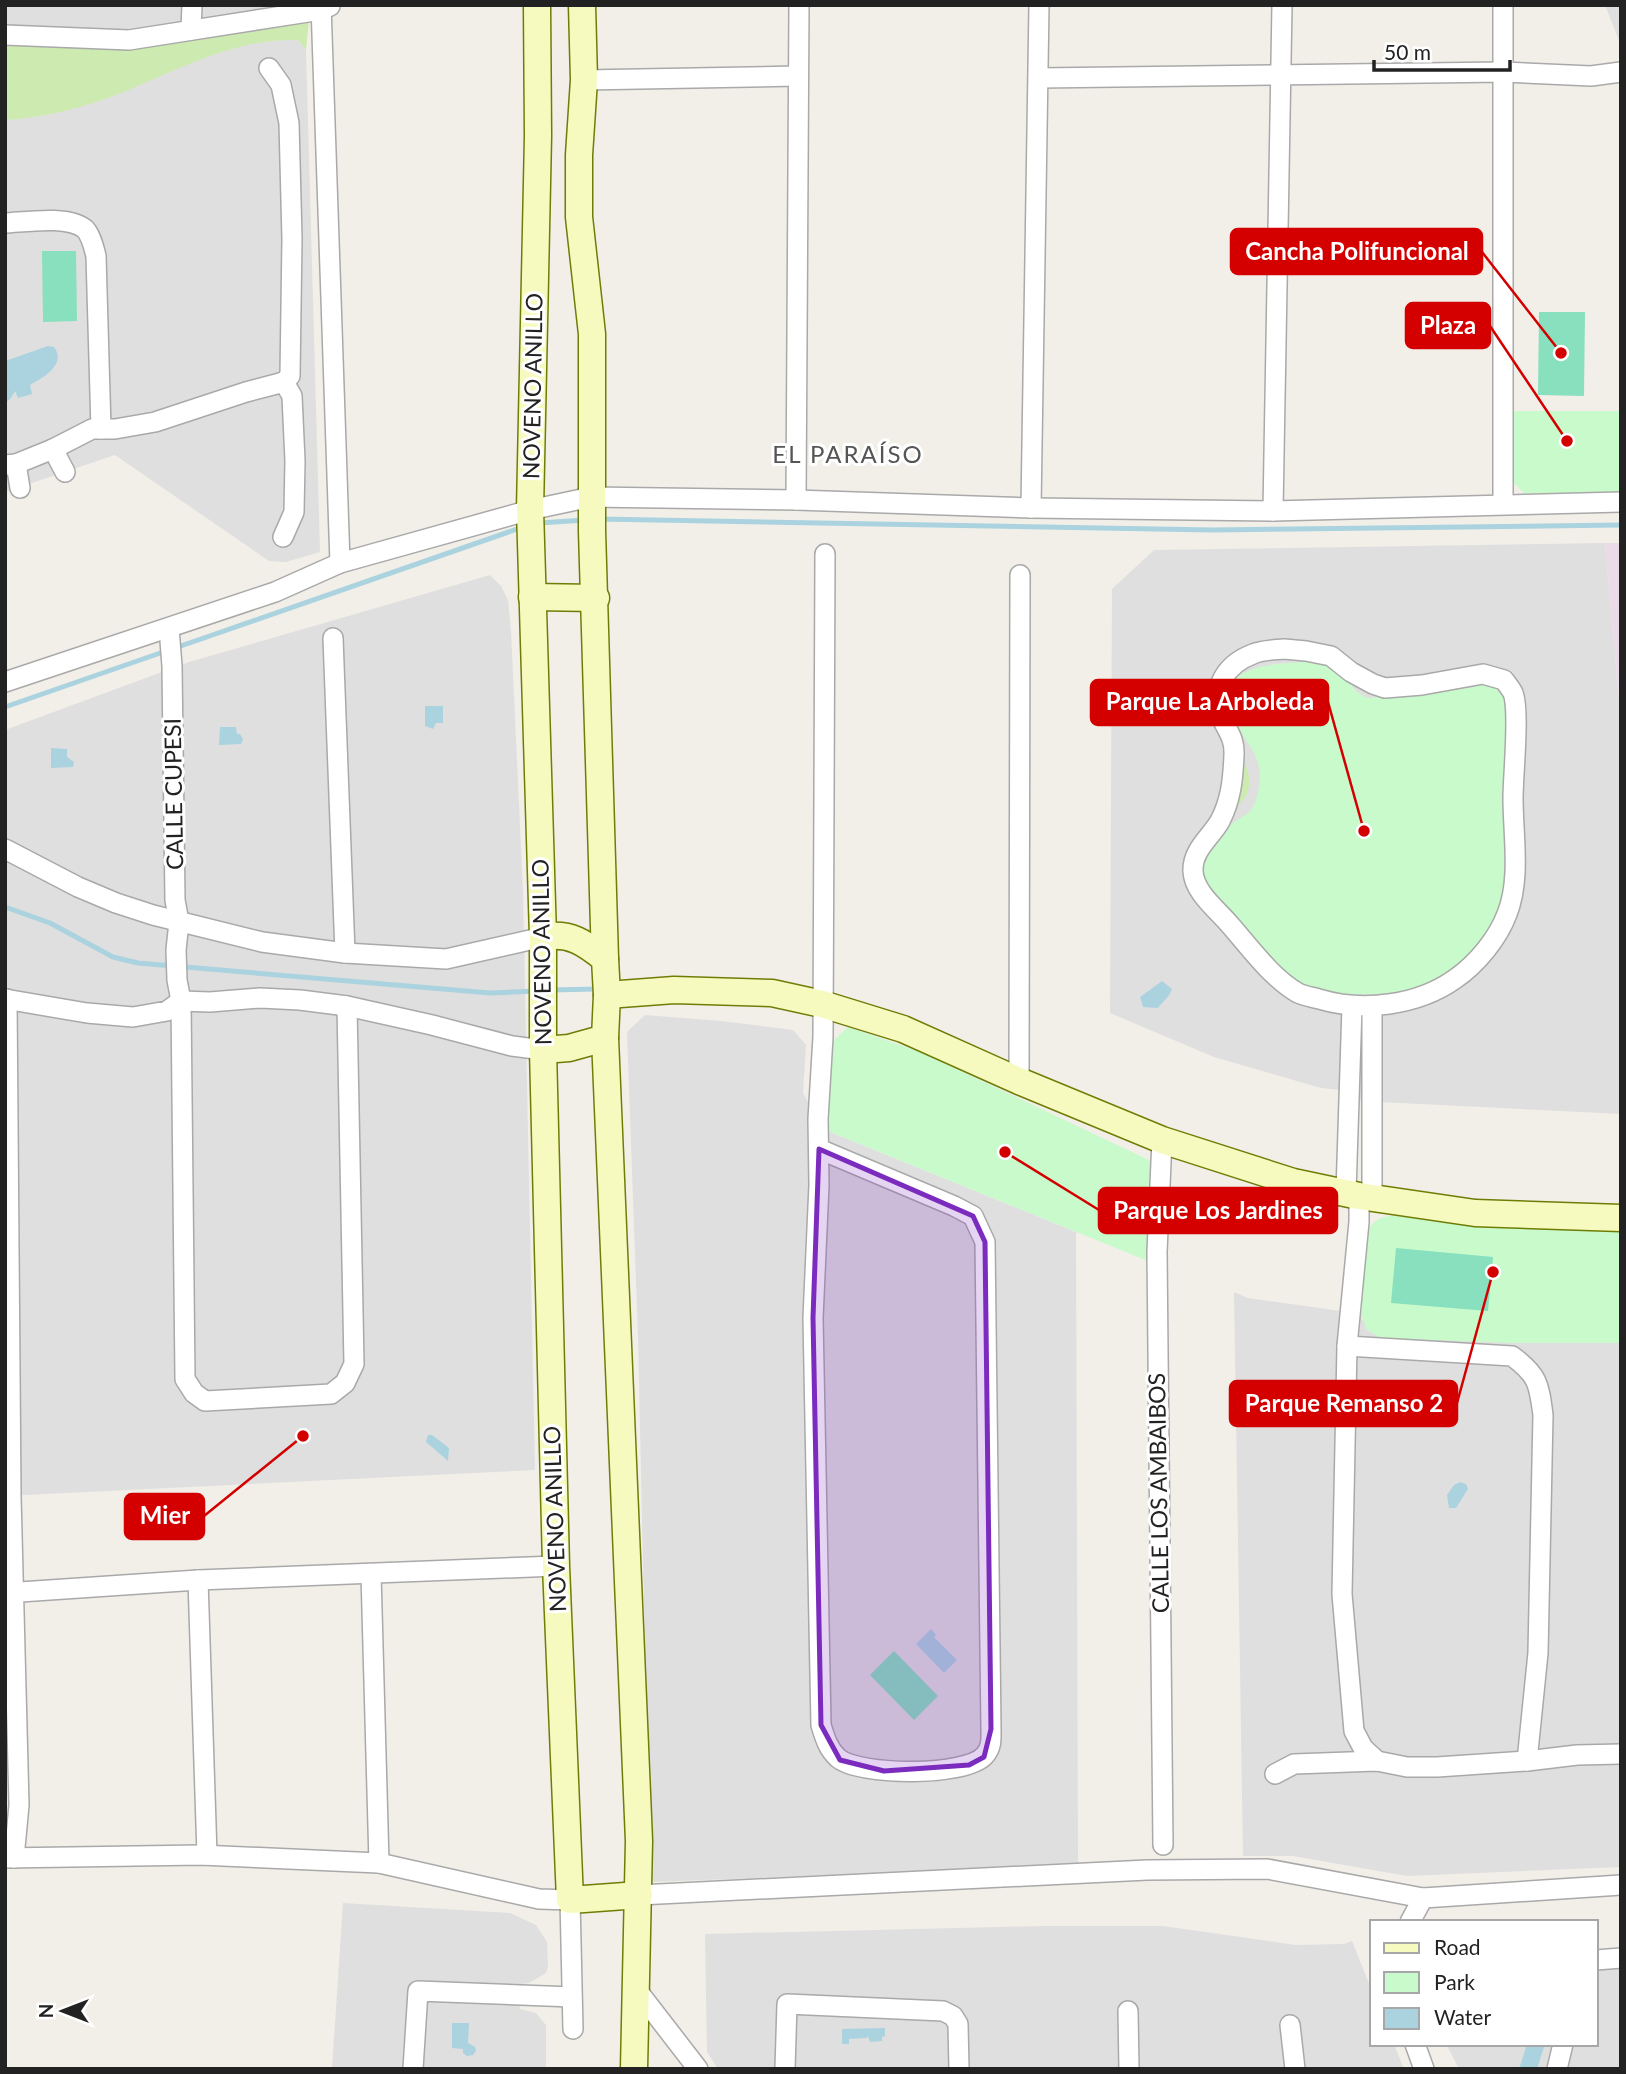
<svg xmlns="http://www.w3.org/2000/svg" width="1626" height="2074" font-family="Lato,sans-serif">
<style>
.residential{fill:#e0dfdf}
.industrial{fill:#ebdbe8}
.grass{fill:#cdebb0}
.park{fill:#c8facc}
.pitch{fill:#88e0be}
.water{fill:#aad3df}
.lines{fill:none;stroke-linecap:round;stroke-linejoin:round}
.stream{stroke:#aad3df;stroke-width:5}
.street-casing{stroke:#a9a9a9;stroke-width:22}
.secondary-casing{stroke:#707d05;stroke-width:29}
.street{stroke:#fff;stroke-width:19}
.secondary{stroke:#f7fabf;stroke-width:26}
.marked{fill:#7b2cbf;fill-opacity:0.2;stroke:#7b2cbf;stroke-width:5;stroke-linejoin:round}
.labels{text-anchor:middle;stroke-width:6;stroke-linejoin:round;paint-order:stroke}
.street-label{font-size:23px;fill:#222;stroke:#fff}
.neighbourhood-label{font-size:24px;letter-spacing:2px;fill:#555;stroke:#fff}
.leader{fill:none;stroke:#d40000;stroke-width:2.5}
.callout-dot{fill:#d40000;stroke:#fff;stroke-width:2.5}
.callout{fill:#d40000;stroke:#d40000;stroke-width:2.5}
.callout-label{font-size:24px;text-anchor:middle;font-weight:bold;fill:#fff}
</style>
<rect width="100%" height="100%" fill="#f2efe9"/>
<g class="residential">
<polygon points="5,5 310,5 129,40 5,35"/>
<polygon points="1605,5 1621,5 1621,43 1620,43"/>
<polygon points="281,40 298,40 306,50 320,552 286,562 269,561 115,455 5,492 5,119 62,111 104,99 221,50 253,43"/>
<polygon points="1605,543 1621,723 1621,1114 1340,1100 1340,1090 1321,1088 1214,1057 1110,1013 1112,589 1154,550"/>
<polygon points="490,575 501,586 508,600 511,631 523,891 535,1470 5,1496 5,730 189,662"/>
<polygon points="645,1015 722,1021 793,1030 806,1045 803,1093 818,1119 828,1131 1076,1232 1078,1866 650,1882 638,1337 627,1032"/>
<polygon points="1234,1292 1248,1298 1361,1314 1362,1320 1512,1343 1621,1343 1621,1867 1407,1876 1293,1856 1243,1856"/>
<polygon points="343,1903 510,1913 536,1925 547,1942 548,1965 546,1973 529,1983 521,1984 520,2009 536,2013 546,2025 546,2069 332,2069"/>
<polygon points="1044,1926 1163,1926 1296,1945 1344,1944 1352,1941 1372,1991 1372,2044 1394,2044 1404,2069 718,2069 707,2052 705,1934"/>
<polygon points="1621,1950 1621,2069 1459,2069 1446,2044 1596,2044 1596,1953"/>
</g>
<polygon class="industrial" points="1605,543 1621,543 1621,723"/>
<g class="grass">
<path d="M 310,11 L 306,50 L 298,40 C 227,38 170,76 105,99 C 73,110 39,118 5,120 L 5,35 L 129,40 Z"/>
<path d="M 1243,761 C 1254,779 1251,797 1234,809 Z"/>
</g>
<g class="park">
<polygon points="1513,411 1621,411 1621,494 1524,493 1514,483 1512,472"/>
<path d="M 1305,662 C 1319,664 1334,665 1344,675 C 1355,686 1352,693 1369,698 L 1446,691 L 1481,684 L 1490,685 L 1502,691 C 1511,717 1506,778 1506,808 C 1506,834 1510,873 1505,898 C 1504,906 1497,915 1494,922 C 1465,979 1413,997 1352,994 C 1340,994 1326,995 1315,991 C 1280,980 1234,917 1208,889 C 1198,867 1200,859 1215,841 C 1220,835 1224,829 1230,825 C 1241,817 1252,814 1256,800 C 1259,790 1261,779 1259,768 C 1257,752 1244,739 1237,725 C 1205,667 1266,664 1305,662 Z"/>
<polygon points="848,1027 923,1053 1151,1161 1148,1261 828,1131 831,1043"/>
<path d="M 1398,1215 L 1484,1224 L 1621,1228 L 1621,1343 L 1512,1343 L 1381,1338 L 1367,1330 L 1361,1314 L 1368,1230 C 1375,1218 1384,1216 1398,1215 Z"/>
</g>
<g class="pitch">
<polygon points="42,251 76,251 77,321 43,322"/>
<polygon points="1539,312 1585,312 1584,396 1538,395"/>
<polygon points="1396,1248 1493,1257 1488,1311 1391,1303"/>
<polygon points="894,1651 938,1696 914,1720 870,1675"/>
</g>
<g class="water">
<path d="M 48,346 L 54,347 C 67,364 43,378 30,385 L 32,394 L 18,398 L 15,391 L 11,398 L 5,403 L 5,361 Z"/>
<polygon points="425,706 443,706 443,723 436,723 433,729 425,726"/>
<polygon points="220,727 236,727 237,734 240,734 243,739 241,744 219,745"/>
<polygon points="51,748 67,749 67,757 74,762 73,767 51,768"/>
<path d="M 1162,981 L 1172,989 C 1169,998 1163,1001 1158,1008 L 1143,1007 L 1140,997 Z"/>
<polygon points="428,1435 432,1435 449,1448 448,1461 426,1442"/>
<polygon points="1460,1482 1466,1484 1468,1489 1456,1508 1449,1508 1447,1495 1454,1485"/>
<polygon points="931,1629 936,1635 934,1637 957,1660 944,1673 916,1644"/>
<polygon points="452,2023 469,2023 468,2043 475,2047 476,2051 473,2055 467,2056 463,2053 463,2049 452,2048"/>
<polygon points="885,2028 885,2036 882,2037 882,2041 870,2042 868,2036 867,2038 849,2039 849,2044 842,2044 842,2029"/>
<polygon points="1527,2044 1545,2044 1537,2069 1519,2069"/>
</g>
<g class="lines">
<g class="stream">
<polyline points="599,519 1212,530 1621,525"/>
<polyline points="539,523 585,520"/>
<polyline points="175,648 523,527"/>
<polyline points="5,707 166,651"/>
<polyline points="5,907 50,923 113,957 138,963 490,993 536,991"/>
<polyline points="549,990 598,989"/>
</g>
<g class="street-casing">
<g id="street">
<polyline points="321,5 340,563"/>
<polyline points="191,30 192,5"/>
<polyline points="5,35 129,40 321,10 330,6"/>
<polyline points="269,68 281,85 289,123 292,239 290,376 284,382"/>
<polyline points="1039,78 1503,72 1591,76 1621,72"/>
<polyline points="584,80 798,76"/>
<path d="M 5,223 C 26,222 68,215 85,229 C 91,235 94,248 96,256 L 101,429"/>
<polyline points="16,464 53,449"/>
<polyline points="5,465 16,464 20,488"/>
<polyline points="65,472 53,449 92,429 115,429 155,422 246,392 284,382 292,396 295,461 294,512 283,537"/>
<polyline points="796,500 799,5"/>
<polyline points="1503,504 1503,5"/>
<polyline points="1031,508 1039,5"/>
<polyline points="1273,511 1282,5"/>
<polyline points="169,628 172,666 175,900 179,922 176,950 177,980 181,1001 185,1379 194,1393 205,1401 331,1394 345,1383 354,1364 347,1006"/>
<polyline points="333,638 345,953"/>
<path d="M 1284,649 L 1306,651 L 1331,656 L 1351,672 L 1373,684 L 1385,688 L 1422,685 L 1483,674 L 1504,680 C 1507,684 1511,689 1513,693 C 1520,711 1513,775 1513,798 C 1513,835 1521,879 1507,914 C 1498,938 1477,964 1455,979 C 1417,1006 1362,1012 1319,999 C 1312,997 1304,996 1298,993 C 1272,978 1251,949 1231,926 C 1218,910 1194,893 1193,871 C 1192,850 1211,837 1220,821 C 1231,800 1233,779 1234,755 C 1235,738 1227,731 1221,716 C 1211,688 1226,664 1253,654 C 1262,650 1274,650 1284,649 Z"/>
<polyline points="5,682 275,592 340,563 530,510 591,497 796,500 1031,508 1273,511 1621,502"/>
<polyline points="5,849 78,887 116,903 153,915 262,942 345,953 446,959 543,937"/>
<polyline points="5,999 87,1013 133,1017 167,1011 181,1001 210,1002 260,998 300,1000 347,1006 432,1025 512,1046 543,1050"/>
<polyline points="7,999 11,1496 19,1805 14,1858"/>
<polyline points="1372,1006 1372,1197"/>
<polyline points="1019,1081 1020,575"/>
<polyline points="1162,1140 1157,1252 1163,1845"/>
<path d="M 819,1149 L 954,1206 L 973,1216 L 985,1242 L 991,1729 C 991,1739 992,1747 985,1755 C 967,1777 859,1776 838,1758 C 828,1749 825,1738 821,1725 L 813,1318 L 819,1185 L 818,1119 L 823,1037 L 825,554"/>
<polyline points="1346,1192 1352,1007"/>
<polyline points="1359,1196 1359,1222 1347,1346 1342,1594 1354,1731 1363,1748 1377,1761"/>
<path d="M 1347,1346 L 1512,1356 C 1538,1375 1539,1384 1543,1415 L 1538,1653 L 1527,1761"/>
<polyline points="371,1574 379,1863"/>
<polyline points="198,1580 207,1855"/>
<polyline points="5,1593 198,1580 556,1566"/>
<polyline points="1275,1774 1294,1764 1377,1761 1407,1767 1437,1767 1527,1761 1577,1755 1621,1754"/>
<polyline points="5,1858 201,1855 379,1863 539,1899 570,1900 573,2029"/>
<polyline points="639,1895 1147,1870 1267,1869 1423,1898 1621,1885"/>
<polyline points="1410,1922 1423,1898"/>
<polyline points="1596,1960 1621,1958"/>
<polyline points="637,1990 698,2069"/>
<polyline points="1128,2011 1129,2069"/>
<polyline points="1290,2025 1295,2069"/>
<polyline points="1415,2044 1424,2069"/>
<polyline points="413,2069 418,1991 572,1997"/>
<polyline points="785,2069 787,2004 943,2011 953,2016 958,2024 959,2069"/>
<polyline points="1557,2069 1563,2044"/>
</g>
</g>
<g class="secondary-casing">
<g id="secondary">
<polyline points="537,5 538,136 530,510 543,937 543,1050 556,1566 570,1900 639,1895"/>
<polyline points="582,5 584,80 579,155 579,217 592,334 592,531 605,959"/>
<polyline points="532,597 596,598"/>
<polyline points="607,995 674,990 772,993 822,1004 903,1029 1019,1081 1162,1140 1293,1182 1359,1196 1475,1213 1621,1218"/>
<polyline points="605,1038 639,1841 634,2069"/>
<path d="M 543,1050 L 569,1048 L 605,1038 L 607,995 L 605,959 C 585,943 570,932 543,937"/>
</g>
</g>
<use href="#street" class="street"/>
<use href="#secondary" class="secondary"/>
</g>
<path class="marked" d="M 819,1149 L 973,1216 L 985,1242 L 991,1729 L 984,1757 L 969,1765 L 884,1771 L 840,1760 L 821,1725 L 813,1318 Z"/>
<g class="labels">
<g class="street-label">
<text transform="translate(533 386) rotate(-89)" y="8">NOVENO ANILLO</text>
<text transform="translate(174 794) rotate(-91)" y="8">CALLE CUPESI</text>
<text transform="translate(542 952) rotate(-91)" y="8">NOVENO ANILLO</text>
<text transform="translate(1159 1493) rotate(-91)" y="8">CALLE LOS AMBAIBOS</text>
<text transform="translate(555 1519) rotate(-92)" y="8">NOVENO ANILLO</text>
</g>
<g class="neighbourhood-label">
<text x="848" y="463">EL PARAÍSO</text>
</g>
</g>
<path class="leader" d="M1561 353L1482 252M1567 441L1490 326M1364 831L1328 702M1005 1152L1099 1210M1493 1272L1457 1403M303 1436L204 1516"/>
<g class="callout-dot">
<circle cx="1561" cy="353" r="7"/>
<circle cx="1567" cy="441" r="7"/>
<circle cx="1364" cy="831" r="7"/>
<circle cx="1005" cy="1152" r="7"/>
<circle cx="1493" cy="1272" r="7"/>
<circle cx="303" cy="1436" r="7"/>
</g>
<g class="callout">
<rect x="1231" y="229" width="251" height="45" rx="7"/>
<rect x="1406" y="303" width="84" height="45" rx="7"/>
<rect x="1091" y="680" width="237" height="45" rx="7"/>
<rect x="1099" y="1188" width="238" height="45" rx="7"/>
<rect x="1230" y="1381" width="227" height="45" rx="7"/>
<rect x="125" y="1494" width="79" height="45" rx="7"/>
</g>
<g class="callout-label">
<text x="1357" y="260">Cancha Polifuncional</text>
<text x="1448" y="334">Plaza</text>
<text x="1210" y="710">Parque La Arboleda</text>
<text x="1218" y="1219">Parque Los Jardines</text>
<text x="1344" y="1412">Parque Remanso 2</text>
<text x="165" y="1524">Mier</text>
</g>
<rect width="1626" height="2074" fill="none" stroke="#222222" stroke-width="14"/>
<rect x="1370" y="1920" width="228" height="126" fill="#ffffff" stroke="#a7a7a7" stroke-width="2"/>
<rect x="1384" y="1943" width="35" height="10" fill="#f7fabf" stroke="#a7a7a7" stroke-width="2"/>
<text x="1434" y="1955" font-size="21" fill="#222222">Road</text>
<rect x="1384" y="1972" width="35" height="21" fill="#c8facc" stroke="#a7a7a7" stroke-width="2"/>
<text x="1434" y="1990" font-size="21" fill="#222222">Park</text>
<rect x="1384" y="2008" width="35" height="21" fill="#aad3df" stroke="#a7a7a7" stroke-width="2"/>
<text x="1434" y="2025" font-size="21" fill="#222222">Water</text>
<g transform="translate(63 2011) rotate(270)" stroke="#ffffff" stroke-width="5" paint-order="stroke">
<path d="M0-5L12 26L0 18L-12 26Z" fill="#222222"/>
<text y="-10" font-size="19" font-weight="bold" text-anchor="middle" fill="#222222">N</text>
</g>
<path d="M1374 60v10h136v-10" fill="none" stroke="#222222" stroke-width="3.5"/>
<text x="1384" y="60" font-size="21" fill="#222222" stroke="#ffffff" stroke-width="5" paint-order="stroke">50 m</text>
</svg>
